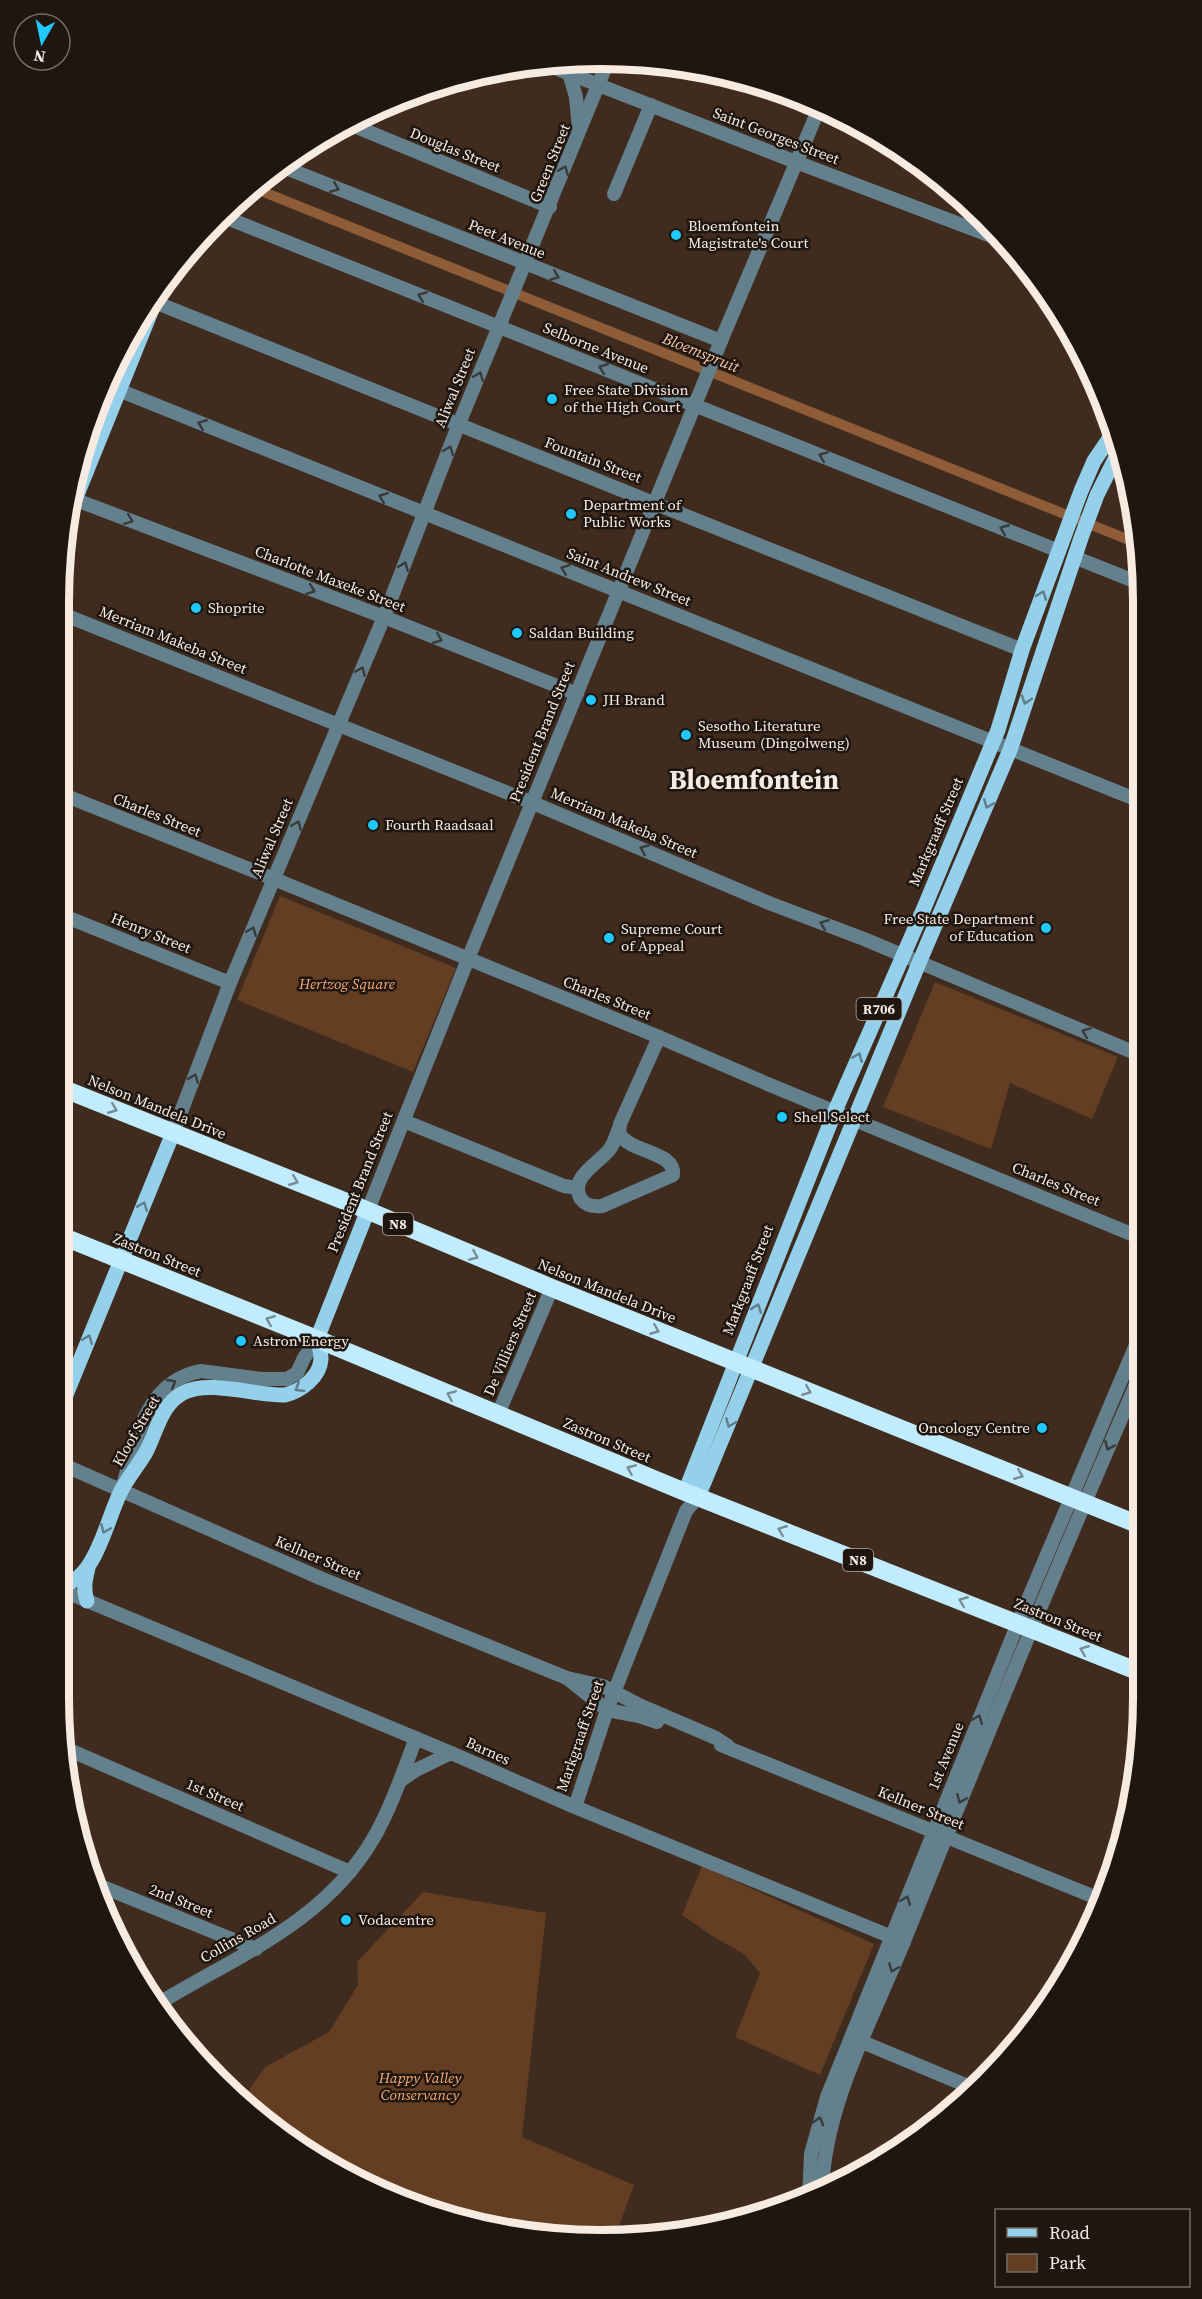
<svg xmlns="http://www.w3.org/2000/svg" width="1202" height="2299" font-family="'Source Serif 4',serif">
<style>
.green{fill:#633e22}
.lines{fill:none;stroke-linecap:round;stroke-linejoin:round}
.canal{stroke:#8e5c37;stroke-width:10}
.minor{stroke:#64808d;stroke-width:14}
.major{stroke:#94d0ea;stroke-width:15}
.highway{stroke:#c1ecfe;stroke-width:18}
.oneway{stroke:#373b3c}
.oneway2{stroke:#5f7c88}
.oneway3{stroke:#788c93}
.poi-dot{fill:#1fc9fd;stroke:#1f1610;stroke-width:2}
.labels{text-anchor:middle;stroke-width:5;stroke-linejoin:round;paint-order:stroke}
.shield{fill:#1f1610;stroke:#b6aaa2;stroke-width:1.5}
.shield-label{font-size:14px;font-weight:bold;fill:#f7eae1}
.street-label{font-size:15px;fill:#f7eae1;stroke:#1f1610}
.poi-label{font-size:15px;fill:#f7eae1;stroke:#1f1610;text-anchor:start}
.park-label{font-size:15px;font-style:italic;fill:#f8ab75;stroke:#1f1610}
.water-label{font-size:16px;font-style:italic;fill:#f7c8a9;stroke:#1f1610}
.town-label{font-size:27px;font-weight:bold;fill:#f7eae1;stroke:#1f1610}
.rim{fill:none;stroke:#f7eae1;stroke-width:8}
</style>
<rect width="100%" height="100%" fill="#3f2c1e"/>
<g class="green">
<polygon points="280,896 456,968 413,1072 237,1000"/>
<polygon points="935,982 1118,1057 1092,1119 1010,1083 991,1149 883,1107"/>
<polygon points="59,1340 76,1347 59,1389"/>
<polygon points="702,1866 874,1944 820,2075 735,2037 760,1973 744,1954 714,1937 682,1915"/>
<polygon points="423,1892 546,1913 522,2137 634,2185 615,2237 461,2222 300,2149 244,2097 265,2067 329,2032 358,1985 357,1962"/>
</g>
<g class="lines">
<polyline class="canal" points="251,187 1139,544"/>
<g class="minor">
<polyline points="542,63 796,162 999,239"/>
<polyline points="569,73 576,97 579,129"/>
<polyline points="347,123 550,207"/>
<polyline points="281,166 721,341"/>
<polyline points="614,194 651,105"/>
<polyline points="222,216 1059,551"/>
<path d="M 152,301 C 441,419 732,534 1022,650"/>
<polyline points="106,385 1140,801"/>
<polyline points="71,498 384,617 577,694"/>
<polyline points="1074,557 1139,583"/>
<polyline points="60,613 533,803 769,903 864,939 1140,1055"/>
<polyline points="59,793 274,879 659,1037 770,1085 1141,1238"/>
<polyline points="59,914 230,983"/>
<polyline points="404,1121 564,1186 578,1188"/>
<path d="M 619,1128 C 616,1136 614,1144 609,1150 C 599,1163 568,1178 581,1199 C 586,1206 593,1207 602,1206 L 673,1175 C 676,1151 629,1153 619,1133 L 620,1124 L 659,1037"/>
<polyline points="173,1133 230,983 384,617 458,426 608,61"/>
<polyline points="368,1210 468,959 721,341 820,106"/>
<polyline points="498,1414 552,1288"/>
<polyline points="59,1463 320,1578 567,1678 603,1686 639,1705 716,1738 728,1746"/>
<path d="M 124,1482 C 136,1437 147,1381 201,1371 L 261,1379 L 287,1379 L 297,1373 L 304,1358 L 317,1339"/>
<polyline points="59,1589 451,1753 575,1807 904,1942"/>
<polyline points="567,1678 607,1710 639,1716 657,1722"/>
<polyline points="721,1745 1102,1900"/>
<polyline points="67,1749 350,1872"/>
<polyline points="400,1781 416,1770 451,1753"/>
<polyline points="575,1807 607,1710 686,1511 698,1497"/>
<polyline points="93,1883 256,1949"/>
<path d="M 158,2004 C 236,1956 324,1923 373,1839 C 391,1808 403,1772 416,1738"/>
<polyline points="855,2039 975,2089"/>
<path d="M 822,2192 C 824,2105 873,2019 905,1939 C 981,1749 1059,1560 1141,1373"/>
<polyline points="809,2199 811,2154 827,2097 1018,1623 1141,1333"/>
</g>
<g class="major">
<polyline points="68,517 161,287"/>
<polyline points="59,1412 173,1133"/>
<polyline points="685,1492 835,1111 924,908 998,730 1022,650 1081,491 1094,461 1113,433"/>
<polyline points="698,1497 919,963 1010,750 1081,538 1097,495 1118,453"/>
<path d="M 59,1586 C 96,1582 106,1520 121,1491 C 128,1477 138,1466 146,1452 C 157,1431 161,1403 185,1392 C 211,1380 256,1396 285,1395 C 301,1391 320,1377 321,1359 C 321,1353 319,1345 317,1339 L 368,1210"/>
<path d="M 87,1601 C 83,1589 85,1580 88,1568"/>
</g>
<g class="highway">
<polyline points="59,1087 352,1204 552,1288 1142,1526"/>
<polyline points="59,1235 317,1339 685,1492 1142,1673"/>
</g>
</g>
<defs><path id="oneway-chevron" d="M-2-3.5L2.5 0L-2 3.5" fill="none" stroke-width="1.6" stroke-linecap="round" stroke-linejoin="round" transform="scale(1.5)"/></defs>
<g class="oneway">
<use href="#oneway-chevron" transform="translate(564 170) rotate(-68)"/>
<use href="#oneway-chevron" transform="translate(335 188) rotate(22)"/>
<use href="#oneway-chevron" transform="translate(555 276) rotate(22)"/>
<use href="#oneway-chevron" transform="translate(422 296) rotate(-158)"/>
<use href="#oneway-chevron" transform="translate(603 368) rotate(-158)"/>
<use href="#oneway-chevron" transform="translate(479 376) rotate(-68)"/>
<use href="#oneway-chevron" transform="translate(202 424) rotate(-158)"/>
<use href="#oneway-chevron" transform="translate(449 450) rotate(-69)"/>
<use href="#oneway-chevron" transform="translate(823 456) rotate(-158)"/>
<use href="#oneway-chevron" transform="translate(383 497) rotate(-158)"/>
<use href="#oneway-chevron" transform="translate(129 520) rotate(21)"/>
<use href="#oneway-chevron" transform="translate(1004 529) rotate(-158)"/>
<use href="#oneway-chevron" transform="translate(404 566) rotate(-69)"/>
<use href="#oneway-chevron" transform="translate(565 569) rotate(-159)"/>
<use href="#oneway-chevron" transform="translate(311 590) rotate(21)"/>
<use href="#oneway-chevron" transform="translate(438 639) rotate(22)"/>
<use href="#oneway-chevron" transform="translate(361 671) rotate(-67)"/>
<use href="#oneway-chevron" transform="translate(297 825) rotate(-67)"/>
<use href="#oneway-chevron" transform="translate(644 849) rotate(-157)"/>
<use href="#oneway-chevron" transform="translate(824 924) rotate(-159)"/>
<use href="#oneway-chevron" transform="translate(252 931) rotate(-67)"/>
<use href="#oneway-chevron" transform="translate(1086 1032) rotate(-158)"/>
<use href="#oneway-chevron" transform="translate(194 1078) rotate(-69)"/>
<use href="#oneway-chevron" transform="translate(172 1383) rotate(-31)"/>
<use href="#oneway-chevron" transform="translate(1109 1446) rotate(114)"/>
<use href="#oneway-chevron" transform="translate(978 1719) rotate(-68)"/>
<use href="#oneway-chevron" transform="translate(961 1799) rotate(113)"/>
<use href="#oneway-chevron" transform="translate(906 1900) rotate(-69)"/>
<use href="#oneway-chevron" transform="translate(893 1968) rotate(113)"/>
<use href="#oneway-chevron" transform="translate(819 2121) rotate(-73)"/>
</g>
<g class="oneway2">
<use href="#oneway-chevron" transform="translate(1042 595) rotate(-70)"/>
<use href="#oneway-chevron" transform="translate(1026 700) rotate(108)"/>
<use href="#oneway-chevron" transform="translate(988 804) rotate(112)"/>
<use href="#oneway-chevron" transform="translate(858 1057) rotate(-67)"/>
<use href="#oneway-chevron" transform="translate(143 1206) rotate(-68)"/>
<use href="#oneway-chevron" transform="translate(757 1308) rotate(-69)"/>
<use href="#oneway-chevron" transform="translate(88 1339) rotate(-68)"/>
<use href="#oneway-chevron" transform="translate(299 1388) rotate(148)"/>
<use href="#oneway-chevron" transform="translate(730 1423) rotate(113)"/>
<use href="#oneway-chevron" transform="translate(105 1529) rotate(113)"/>
</g>
<g class="oneway3">
<use href="#oneway-chevron" transform="translate(113 1109) rotate(22)"/>
<use href="#oneway-chevron" transform="translate(294 1181) rotate(22)"/>
<use href="#oneway-chevron" transform="translate(474 1256) rotate(23)"/>
<use href="#oneway-chevron" transform="translate(270 1320) rotate(-158)"/>
<use href="#oneway-chevron" transform="translate(655 1330) rotate(22)"/>
<use href="#oneway-chevron" transform="translate(807 1391) rotate(22)"/>
<use href="#oneway-chevron" transform="translate(451 1395) rotate(-157)"/>
<use href="#oneway-chevron" transform="translate(631 1469) rotate(-157)"/>
<use href="#oneway-chevron" transform="translate(1019 1475) rotate(22)"/>
<use href="#oneway-chevron" transform="translate(782 1530) rotate(-158)"/>
<use href="#oneway-chevron" transform="translate(963 1601) rotate(-158)"/>
<use href="#oneway-chevron" transform="translate(1084 1650) rotate(-158)"/>
</g>
<g class="poi-dot">
<circle cx="676" cy="235" r="6"/>
<circle cx="552" cy="399" r="6"/>
<circle cx="571" cy="514" r="6"/>
<circle cx="196" cy="608" r="6"/>
<circle cx="517" cy="633" r="6"/>
<circle cx="591" cy="700" r="6"/>
<circle cx="686" cy="735" r="6"/>
<circle cx="373" cy="825" r="6"/>
<circle cx="1046" cy="928" r="6"/>
<circle cx="609" cy="938" r="6"/>
<circle cx="782" cy="1117" r="6"/>
<circle cx="241" cy="1341" r="6"/>
<circle cx="1042" cy="1428" r="6"/>
<circle cx="346" cy="1920" r="6"/>
</g>
<g class="labels">
<g class="shield">
<rect x="856.5" y="998" width="45" height="22" rx="4.5"/>
<rect x="383" y="1213" width="30" height="22" rx="4.5"/>
<rect x="843" y="1549" width="30" height="22" rx="4.5"/>
</g>
<g class="shield-label">
<text x="879" y="1014">R706</text>
<text x="398" y="1229">N8</text>
<text x="858" y="1565">N8</text>
</g>
<g class="street-label">
<text transform="translate(776 136) rotate(21)" y="5">Saint Georges Street</text>
<text transform="translate(455 150) rotate(22)" y="5">Douglas Street</text>
<text transform="translate(550 163) rotate(-68)" y="5">Green Street</text>
<text transform="translate(507 239) rotate(22)" y="5">Peet Avenue</text>
<text transform="translate(596 348) rotate(22)" y="5">Selborne Avenue</text>
<text transform="translate(455 388) rotate(-68)" y="5">Aliwal Street</text>
<text transform="translate(593 460) rotate(21)" y="5">Fountain Street</text>
<text transform="translate(629 577) rotate(22)" y="5">Saint Andrew Street</text>
<text transform="translate(330 579) rotate(21)" y="5">Charlotte Maxeke Street</text>
<text transform="translate(173 640) rotate(22)" y="5">Merriam Makeba Street</text>
<text transform="translate(542 732) rotate(-68)" y="5">President Brand Street</text>
<text transform="translate(157 815) rotate(22)" y="5">Charles Street</text>
<text transform="translate(624 823) rotate(23)" y="5">Merriam Makeba Street</text>
<text transform="translate(936 832) rotate(-67)" y="5">Markgraaff Street</text>
<text transform="translate(272 838) rotate(-67)" y="5">Aliwal Street</text>
<text transform="translate(151 933) rotate(22)" y="5">Henry Street</text>
<text transform="translate(607 998) rotate(22)" y="5">Charles Street</text>
<text transform="translate(157 1107) rotate(22)" y="5">Nelson Mandela Drive</text>
<text transform="translate(360 1182) rotate(-68)" y="5">President Brand Street</text>
<text transform="translate(1056 1184) rotate(22)" y="5">Charles Street</text>
<text transform="translate(157 1255) rotate(22)" y="5">Zastron Street</text>
<text transform="translate(748 1280) rotate(-69)" y="5">Markgraaff Street</text>
<text transform="translate(607 1291) rotate(22)" y="5">Nelson Mandela Drive</text>
<text transform="translate(510 1344) rotate(-67)" y="5">De Villiers Street</text>
<text transform="translate(136 1431) rotate(-60)" y="5">Kloof Street</text>
<text transform="translate(607 1440) rotate(23)" y="5">Zastron Street</text>
<text transform="translate(318 1558) rotate(23)" y="5">Kellner Street</text>
<text transform="translate(1058 1620) rotate(22)" y="5">Zastron Street</text>
<text transform="translate(580 1736) rotate(-71)" y="5">Markgraaff Street</text>
<text transform="translate(488 1751) rotate(24)" y="5">Barnes</text>
<text transform="translate(946 1756) rotate(-68)" y="5">1st Avenue</text>
<text transform="translate(215 1795) rotate(23)" y="5">1st Street</text>
<text transform="translate(921 1808) rotate(22)" y="5">Kellner Street</text>
<text transform="translate(181 1901) rotate(22)" y="5">2nd Street</text>
<text transform="translate(238 1938) rotate(-30)" y="5">Collins Road</text>
</g>
<g class="poi-label">
<text x="688" y="231">Bloemfontein<tspan x="688" dy="17">Magistrate's Court</tspan></text>
<text x="564" y="395">Free State Division<tspan x="564" dy="17">of the High Court</tspan></text>
<text x="583" y="510">Department of<tspan x="583" dy="17">Public Works</tspan></text>
<text x="208" y="613">Shoprite</text>
<text x="529" y="638">Saldan Building</text>
<text x="603" y="705">JH Brand</text>
<text x="698" y="731">Sesotho Literature<tspan x="698" dy="17">Museum (Dingolweng)</tspan></text>
<text x="385" y="830">Fourth Raadsaal</text>
<text x="1034" y="924" text-anchor="end">Free State Department<tspan x="1034" dy="17">of Education</tspan></text>
<text x="621" y="934">Supreme Court<tspan x="621" dy="17">of Appeal</tspan></text>
<text x="794" y="1122">Shell Select</text>
<text x="253" y="1346">Astron Energy</text>
<text x="1030" y="1433" text-anchor="end">Oncology Centre</text>
<text x="358" y="1925">Vodacentre</text>
</g>
<g class="park-label">
<text x="347" y="989">Hertzog Square</text>
<text x="420" y="2083">Happy Valley<tspan x="420" dy="17">Conservancy</tspan></text>
</g>
<g class="water-label">
<text transform="translate(701 352) rotate(22)" y="6">Bloemspruit</text>
</g>
<g class="town-label">
<text x="754" y="789">Bloemfontein</text>
</g>
</g>
<path d="M0 0H1202V2299H0ZM601 69H601A532 532 0 0 1 1133 601V1698A532 532 0 0 1 601 2230H601A532 532 0 0 1 69 1698V601A532 532 0 0 1 601 69Z" fill="#1f1610" fill-rule="evenodd"/>
<path class="rim" d="M601 69H601A532 532 0 0 1 1133 601V1698A532 532 0 0 1 601 2230H601A532 532 0 0 1 69 1698V601A532 532 0 0 1 601 69Z"/>
<rect x="995" y="2209" width="195" height="78" fill="#1f1610" stroke="#756b64" stroke-width="1.5"/>
<rect x="1007" y="2228" width="30" height="9" fill="#94d0ea" stroke="#756b64" stroke-width="1.5"/>
<text x="1049" y="2239" font-size="18" fill="#f7eae1">Road</text>
<rect x="1007" y="2254" width="30" height="18" fill="#633e22" stroke="#756b64" stroke-width="1.5"/>
<text x="1049" y="2269" font-size="18" fill="#f7eae1">Park</text>
<g transform="translate(42 42) rotate(189)"><circle r="28" fill="#1f1610" stroke="#756b64" stroke-width="1.5"/>
<path d="M0-4.5L10 22L0 15L-10 22Z" fill="#1fc9fd"/>
<text y="-9" font-size="16" font-weight="bold" text-anchor="middle" fill="#f7eae1">N</text>
</g>
</svg>
